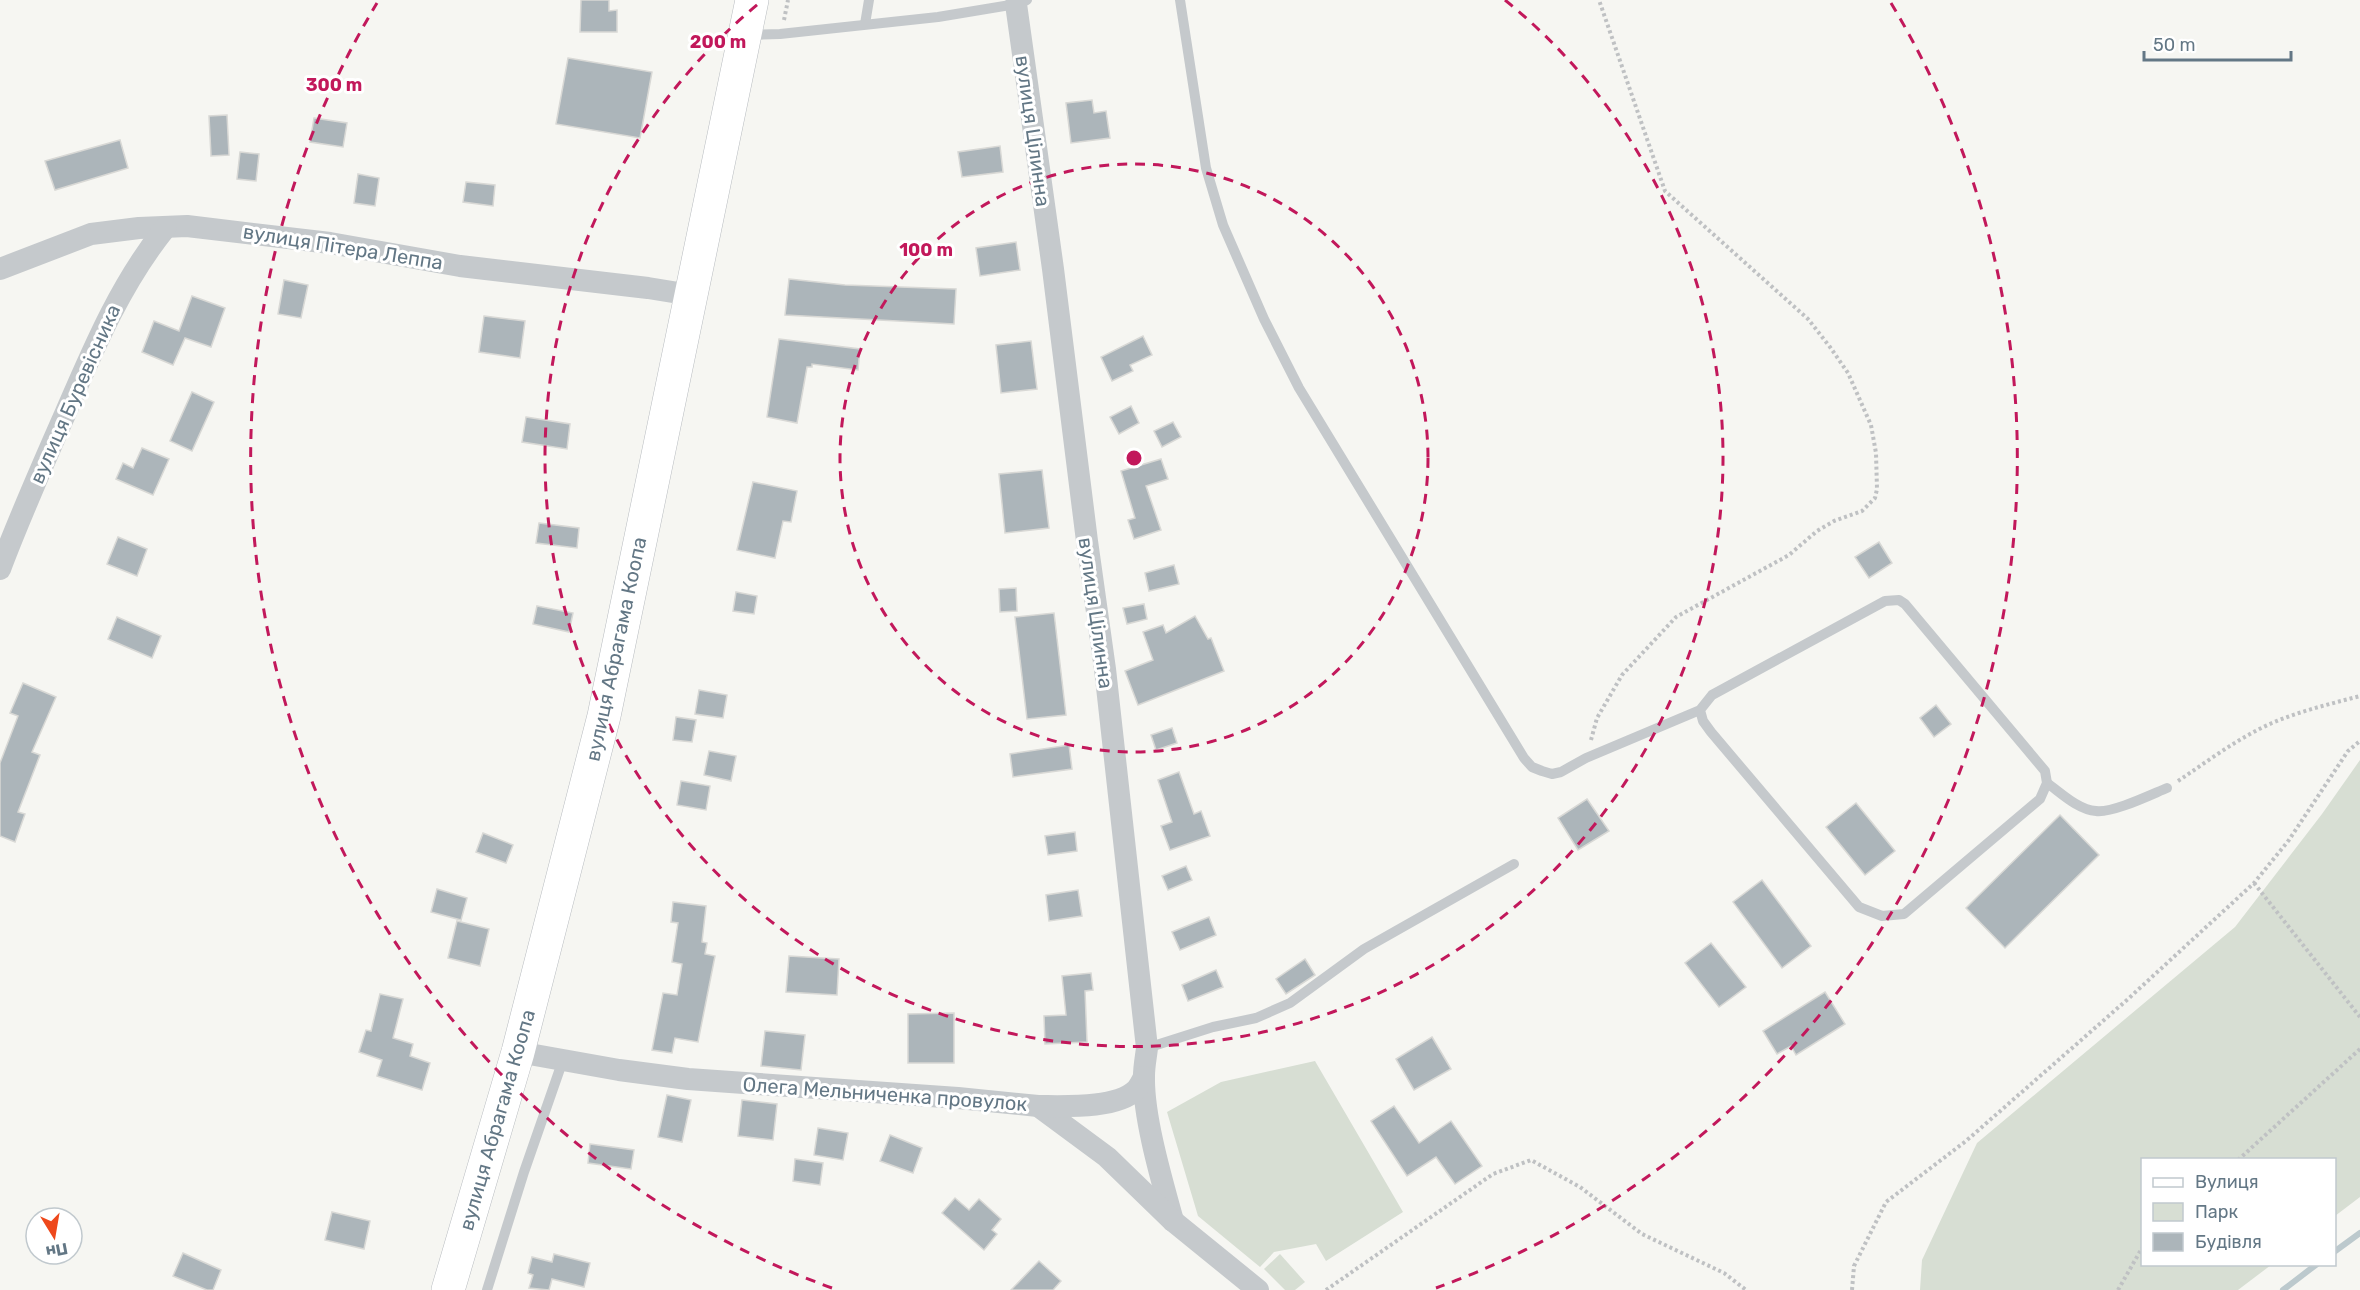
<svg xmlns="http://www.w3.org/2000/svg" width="2360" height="1290" font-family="Rubik,sans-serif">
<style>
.green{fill:#d7ded3}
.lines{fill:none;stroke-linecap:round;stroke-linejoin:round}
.stream{stroke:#bcc9cd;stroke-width:6}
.building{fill:#acb5ba;stroke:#d8d8d5;stroke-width:1.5}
.primary-casing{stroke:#b8bcc0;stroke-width:34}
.path{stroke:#bfc1c3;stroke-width:4;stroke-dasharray:3 3;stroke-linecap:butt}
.service{stroke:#c5c9cc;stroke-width:10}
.minor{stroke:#c5c9cc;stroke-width:22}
.primary{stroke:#fff;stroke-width:33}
.ring{fill:none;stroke:#c2185b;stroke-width:3;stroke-dasharray:10 8}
.labels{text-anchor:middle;stroke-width:6;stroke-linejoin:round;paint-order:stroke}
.street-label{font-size:20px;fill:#637785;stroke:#fff}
.centre{fill:#c2185b;stroke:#fff;stroke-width:3}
.ring-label{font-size:18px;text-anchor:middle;font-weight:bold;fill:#c2185b;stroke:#fff;stroke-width:6;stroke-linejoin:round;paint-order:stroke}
</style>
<rect width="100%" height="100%" fill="#f6f6f2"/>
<g class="green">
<polygon points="2360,760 2360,1197 2335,1216 2334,1160 2142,1160 2142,1264 2271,1265 2238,1290 1920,1290 1922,1260 1977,1143 2235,927 2322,814"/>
<polygon points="1315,1061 1403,1212 1326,1261 1316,1244 1274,1252 1260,1267 1198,1216 1167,1112 1221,1082"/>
<polygon points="1280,1254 1305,1282 1295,1290 1285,1290 1264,1269"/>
</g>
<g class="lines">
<g class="stream">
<polyline points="2334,1252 2360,1233"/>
<polyline points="2283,1290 2317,1264"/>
</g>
</g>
<g class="building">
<polygon points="581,0 609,0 609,11 617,10 617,32 580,32"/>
<polygon points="568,58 652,72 640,138 556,124"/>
<polygon points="1092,100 1094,113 1106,111 1110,138 1071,143 1066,103"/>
<polygon points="227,115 229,155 211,156 209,116"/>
<polygon points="314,118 347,123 343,147 310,142"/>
<polygon points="120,140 128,168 55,190 45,161"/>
<polygon points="1000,146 1003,172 962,177 958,152"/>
<polygon points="240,152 259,154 256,181 237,179"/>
<polygon points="358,174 379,178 375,206 354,203"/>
<polygon points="466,182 495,185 493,206 463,202"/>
<polygon points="1016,242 1020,270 980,276 976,248"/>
<polygon points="789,279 845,285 956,289 954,324 785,315"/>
<polygon points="284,280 308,285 301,318 278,314"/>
<polygon points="192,296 225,308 211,347 185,338 173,365 142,352 154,321 179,331"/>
<polygon points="484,316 525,321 520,358 479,352"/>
<polygon points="1143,336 1152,355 1130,365 1133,371 1112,381 1101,357"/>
<polygon points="779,339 860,349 858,370 812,364 812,367 807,367 797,423 767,417"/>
<polygon points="1031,341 1037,389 1001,393 996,345"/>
<polygon points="192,392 214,402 192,451 170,441"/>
<polygon points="1131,406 1139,423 1119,434 1110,417"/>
<polygon points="526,417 570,424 567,449 522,442"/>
<polygon points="1173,422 1181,437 1162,447 1154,431"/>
<polygon points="142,448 169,459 153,495 116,479 123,463 133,468"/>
<polygon points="1161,459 1168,479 1146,486 1161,530 1134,539 1128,520 1135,518 1121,471"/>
<polygon points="1042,470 1049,528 1005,533 999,474"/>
<polygon points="753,482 797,491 791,522 783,521 775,558 737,550"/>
<polygon points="539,523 579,528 577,548 536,543"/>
<polygon points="118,537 147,549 137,576 107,564"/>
<polygon points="1879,542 1892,563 1869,578 1855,557"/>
<polygon points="1174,565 1179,584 1149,591 1145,573"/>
<polygon points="1016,588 1017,611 1000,612 999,589"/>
<polygon points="736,592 757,596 754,614 733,611"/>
<polygon points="1144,604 1147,619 1127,624 1123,608"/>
<polygon points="537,606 573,613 569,632 533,624"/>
<polygon points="1054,613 1066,715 1027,719 1015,617"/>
<polygon points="1195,616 1208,639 1211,638 1224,671 1138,705 1125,671 1153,660 1143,632 1163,625 1166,633"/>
<polygon points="117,617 161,636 152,658 108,639"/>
<polygon points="23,683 56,697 32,752 40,755 18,812 25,814 15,842 0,836 0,763 18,716 10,713"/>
<polygon points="699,690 727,695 723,718 695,714"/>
<polygon points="1936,705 1951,724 1934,737 1920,718"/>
<polygon points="676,717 696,720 692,742 673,740"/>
<polygon points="1172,728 1177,743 1156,750 1151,735"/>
<polygon points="1069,745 1072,769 1013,777 1010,754"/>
<polygon points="709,751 736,756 731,781 704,775"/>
<polygon points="1179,772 1194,814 1201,811 1210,836 1170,850 1161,826 1172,822 1158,780"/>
<polygon points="681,781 710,786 706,810 677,805"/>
<polygon points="1587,799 1609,831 1578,850 1558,818"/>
<polygon points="1856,803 1895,851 1865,875 1826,827"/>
<polygon points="2060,815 2099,855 2005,948 1966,908"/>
<polygon points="1075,832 1077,851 1048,855 1045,836"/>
<polygon points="483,833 513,845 506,863 476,852"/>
<polygon points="1186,866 1192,880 1168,890 1162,876"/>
<polygon points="1762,880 1811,946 1782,968 1733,902"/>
<polygon points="437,889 467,898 461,920 431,912"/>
<polygon points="1078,890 1082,916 1049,921 1046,895"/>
<polygon points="673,902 706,906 702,942 707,943 705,954 715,956 698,1042 675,1038 672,1053 652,1050 663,993 677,995 682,964 672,962 678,923 671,922"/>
<polygon points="1209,917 1216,935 1180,950 1172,932"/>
<polygon points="457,921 489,929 480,966 448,958"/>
<polygon points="1711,943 1746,987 1719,1007 1685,963"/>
<polygon points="789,956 839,959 837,995 786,992"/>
<polygon points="1305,959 1315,975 1286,994 1276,979"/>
<polygon points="1216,970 1223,987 1188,1001 1182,985"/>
<polygon points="1091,973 1093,990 1085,991 1087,1042 1045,1044 1044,1016 1066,1015 1062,976"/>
<polygon points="1825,992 1845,1024 1796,1055 1791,1046 1777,1054 1763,1031"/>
<polygon points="380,994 403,999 393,1038 413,1044 410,1056 430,1063 422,1090 377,1076 382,1060 359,1052 366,1030 371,1031"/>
<polygon points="954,1013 954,1063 908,1063 908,1014"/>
<polygon points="765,1031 805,1035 801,1070 761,1066"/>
<polygon points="1432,1037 1451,1069 1414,1090 1396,1059"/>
<polygon points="667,1095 691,1100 682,1142 658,1137"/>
<polygon points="742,1100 777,1104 773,1140 738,1136"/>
<polygon points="1394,1106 1419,1143 1451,1121 1482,1166 1455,1184 1436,1157 1407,1176 1371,1121"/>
<polygon points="818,1128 848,1133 843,1160 814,1155"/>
<polygon points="890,1135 922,1148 913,1173 880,1161"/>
<polygon points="590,1144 634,1150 631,1169 588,1163"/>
<polygon points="795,1159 823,1163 820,1185 793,1181"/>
<polygon points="955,1198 969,1210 979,1199 1001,1219 992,1230 997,1234 984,1250 942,1213"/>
<polygon points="332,1212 370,1221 364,1249 325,1240"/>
<polygon points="183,1253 221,1270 213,1290 207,1290 173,1276"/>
<polygon points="554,1254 590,1263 584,1287 552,1279 549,1290 529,1288 533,1275 528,1273 532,1257 552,1262"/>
<polygon points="1039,1261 1061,1281 1053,1290 1011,1290"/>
</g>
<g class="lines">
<g class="primary-casing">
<polyline id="primary" points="448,1290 518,1052 604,716 752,0"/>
</g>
<g class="path">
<polyline points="784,20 788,0"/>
<polyline points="1591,740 1597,718 1622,675 1676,617 1789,555 1817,531 1834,521 1862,511 1875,498 1877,489 1876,453 1871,425 1848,373 1830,347 1808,319 1665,191 1599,0"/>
<path d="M 2178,781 C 2208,761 2238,738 2272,723 C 2300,711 2330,704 2360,696"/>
<polyline points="2254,883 2360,1017"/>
<polyline points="2238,1160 2360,1049"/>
<polyline points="1326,1290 1493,1174 1531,1160 1580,1187 1642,1234 1724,1273 1746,1290"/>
<polyline points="1852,1290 1854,1266 1886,1202 1966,1141 2128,999 2254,883 2289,840 2348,751 2360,741"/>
<polyline points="2118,1290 2142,1248"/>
</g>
<g class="service">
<polyline points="1180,0 1206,168 1223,225 1264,319 1299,388 1524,758 1532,767 1542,771 1552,774 1561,772 1586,758 1700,710 1712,695 1885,601 1899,600 1905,604 2045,771 2047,783 2040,799 1904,914 1882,916 1859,907 1711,732 1703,721 1700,710"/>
<polyline points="865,24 869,0"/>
<polyline points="748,35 780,34 938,17 1016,4 1027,0"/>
<path d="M 2047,783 C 2060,792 2078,810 2096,811 C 2113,813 2150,795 2167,788"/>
<polyline points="1147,1048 1213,1027 1256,1018 1290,1003 1364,949 1514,864"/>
<polyline points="487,1290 524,1172 563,1060"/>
</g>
<g class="minor">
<path d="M 1016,4 L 1053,269 L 1087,541 L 1105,669 L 1147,1048 C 1146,1057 1144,1066 1144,1076 C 1143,1117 1162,1181 1173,1221"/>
<polyline points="0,269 91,234 139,228 187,226 330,243 460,266 648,288 691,295"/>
<path d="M 0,569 C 20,516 43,464 66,412 C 94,347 121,283 166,227"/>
<polyline points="518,1052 619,1070 688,1079 958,1098 1038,1106 1107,1157 1173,1221 1258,1290"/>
<path d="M 1038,1106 C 1064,1106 1116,1109 1136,1090 C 1139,1087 1142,1081 1144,1077"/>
</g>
<use href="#primary" class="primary"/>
</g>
<g class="ring">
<circle cx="1134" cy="458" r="294"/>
<path d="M1505 0A589 589 0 1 1 763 0"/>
<path d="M832 1288A883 883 0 0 1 377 3M1891 3A883 883 0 0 1 1436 1288"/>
</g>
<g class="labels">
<g class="street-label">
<text transform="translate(1033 131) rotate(82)" y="7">вулиця Цілинна</text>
<text transform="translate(343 247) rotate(9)" y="7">вулиця Пітера Леппа</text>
<text transform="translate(75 394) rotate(-66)" y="7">вулиця Буревісника</text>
<text transform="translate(1096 613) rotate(82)" y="7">вулиця Цілинна</text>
<text transform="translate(616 649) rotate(-78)" y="7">вулиця Абрагама Коопа</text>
<text transform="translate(885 1094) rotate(4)" y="7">Олега Мельниченка провулок</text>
<text transform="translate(497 1120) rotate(-74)" y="7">вулиця Абрагама Коопа</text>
</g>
</g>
<circle cx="1134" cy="458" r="9" class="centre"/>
<g class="ring-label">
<text x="718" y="48">200 m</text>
<text x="334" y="91">300 m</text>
<text x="926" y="256">100 m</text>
</g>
<rect x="2141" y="1158" width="195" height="108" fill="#ffffff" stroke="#c1c9ce" stroke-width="1.5"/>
<rect x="2153" y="1178" width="30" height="9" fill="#ffffff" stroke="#c1c9ce" stroke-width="1.5"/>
<text x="2195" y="1188" font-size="18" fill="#637785">Вулиця</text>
<rect x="2153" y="1203" width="30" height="18" fill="#d7ded3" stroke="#c1c9ce" stroke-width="1.5"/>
<text x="2195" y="1218" font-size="18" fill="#637785">Парк</text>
<rect x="2153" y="1233" width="30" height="18" fill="#acb5ba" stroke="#c1c9ce" stroke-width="1.5"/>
<text x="2195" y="1248" font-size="18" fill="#637785">Будівля</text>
<g transform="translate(54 1236) rotate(169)"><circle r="28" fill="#ffffff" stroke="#c1c9ce" stroke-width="1.5"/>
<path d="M0-4.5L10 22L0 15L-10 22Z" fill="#ee481b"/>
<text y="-9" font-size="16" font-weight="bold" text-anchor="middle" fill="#637785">Пн</text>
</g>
<path d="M2144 51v9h147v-9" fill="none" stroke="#637785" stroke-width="3"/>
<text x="2153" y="51" font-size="18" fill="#637785" stroke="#ffffff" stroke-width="4.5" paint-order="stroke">50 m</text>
</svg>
